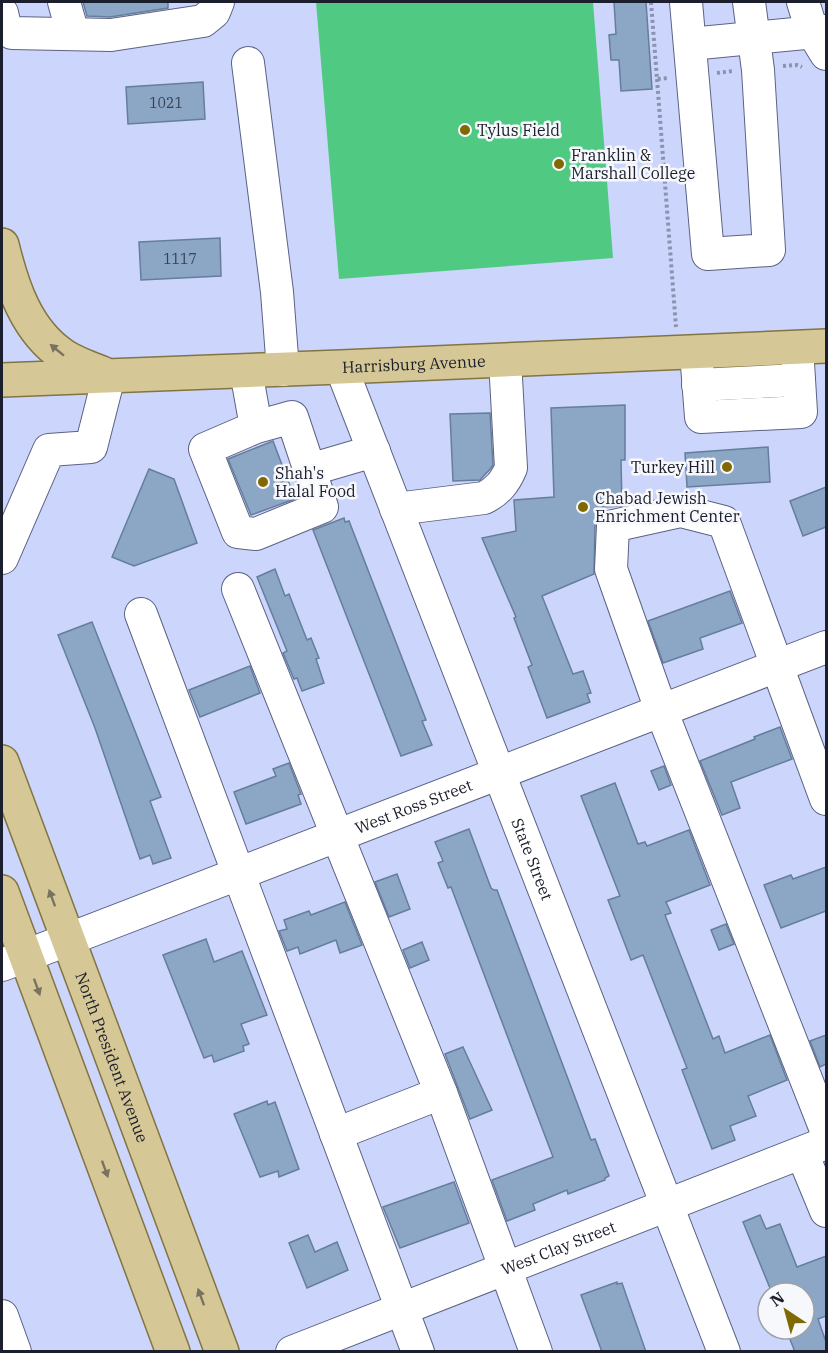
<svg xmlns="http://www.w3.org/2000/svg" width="828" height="1353" font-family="'IBM Plex Serif',serif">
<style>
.green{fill:#50ca82}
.building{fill:#8ca6c5;stroke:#657e9c;stroke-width:1.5}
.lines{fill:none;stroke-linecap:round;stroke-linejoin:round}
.minor-casing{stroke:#5b6284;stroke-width:34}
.major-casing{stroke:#827443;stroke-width:36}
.path{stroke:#8c93b1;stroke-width:4;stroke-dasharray:3 3;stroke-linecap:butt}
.minor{stroke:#fff;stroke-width:32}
.major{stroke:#d6c896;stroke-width:33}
.oneway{fill:#787361}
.poi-dot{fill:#7f6900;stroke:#f7f8fc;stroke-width:2}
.labels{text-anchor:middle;stroke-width:5;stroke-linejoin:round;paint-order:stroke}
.number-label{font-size:14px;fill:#374052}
.poi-label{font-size:16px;fill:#1b1e2c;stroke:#f7f8fc;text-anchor:start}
.street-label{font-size:16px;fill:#1b1e2c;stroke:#f7f8fc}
</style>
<rect width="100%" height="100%" fill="#ccd6fc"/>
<polygon class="green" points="316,2 593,2 613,258 339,279"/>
<g class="building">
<polygon points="83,2 168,2 168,8 110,17 87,16"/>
<polygon points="614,2 646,2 652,89 621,91 619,60 611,60 609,35 616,34"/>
<polygon points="203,82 205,119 128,124 126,87"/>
<polygon points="220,238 221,276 141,280 139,242"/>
<polygon points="625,405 625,460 621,460 622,506 602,507 602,512 599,515 595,525 594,574 542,596 573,674 583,671 591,693 587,694 590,702 547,718 528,667 532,665 514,618 516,617 482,538 516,531 514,500 554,497 551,408"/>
<polygon points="490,413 493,465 491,468 480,480 453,481 450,414"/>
<polygon points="273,441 295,499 251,515 228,459"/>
<polygon points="768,447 770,482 687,487 685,453"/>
<polygon points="149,469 174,479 197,543 134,566 112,557"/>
<polygon points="826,487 826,527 803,536 790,501"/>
<polygon points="344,518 345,522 349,521 426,720 422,721 432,745 401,756 313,530"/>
<polygon points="275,569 285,596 289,594 307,640 311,638 319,658 316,659 324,683 302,691 297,678 294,679 283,653 287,651 257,577"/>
<polygon points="730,591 742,623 700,638 703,649 663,663 648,621"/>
<polygon points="92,622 161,797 150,801 171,858 153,864 150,855 140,859 95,728 58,635"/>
<polygon points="250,666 260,693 200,717 189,690"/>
<polygon points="780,727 792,759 731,782 740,808 722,815 700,761 755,739 754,737"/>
<polygon points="289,763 301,794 298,795 301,804 246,824 234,792 276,776 273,769"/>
<polygon points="664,766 671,785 659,790 651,771"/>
<polygon points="615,783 638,844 645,842 647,846 689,830 710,885 666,902 671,913 665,915 713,1039 719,1036 725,1053 770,1035 787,1080 748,1096 756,1116 730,1126 735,1140 712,1149 682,1070 687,1068 643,955 631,960 608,900 620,896 581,796"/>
<polygon points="469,829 491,888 494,890 497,890 591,1140 595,1139 609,1176 605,1178 605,1180 568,1194 567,1190 533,1204 535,1210 507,1221 492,1180 553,1157 451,887 448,888 438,863 443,861 435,842"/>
<polygon points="826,867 826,911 781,928 764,885 791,875 793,879"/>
<polygon points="397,874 410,909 389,917 375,882"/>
<polygon points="345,902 362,945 340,953 336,940 300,954 298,947 287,951 279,931 287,929 284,920 309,911 311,915"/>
<polygon points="726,924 734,944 719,950 711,930"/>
<polygon points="206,939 214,962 242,951 267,1015 241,1024 249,1044 243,1046 244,1051 214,1062 212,1055 204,1058 163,955"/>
<polygon points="422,942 429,960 410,968 403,950"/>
<polygon points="826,1035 826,1064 820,1067 810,1041"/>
<polygon points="463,1047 492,1110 470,1119 445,1054"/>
<polygon points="267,1101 268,1105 275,1102 299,1169 279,1177 278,1171 260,1177 234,1114"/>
<polygon points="454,1182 469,1223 400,1248 383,1207"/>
<polygon points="760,1215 766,1229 780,1224 797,1267 826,1256 826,1316 818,1319 826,1342 826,1352 795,1352 786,1329 804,1329 804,1293 772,1293 743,1222"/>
<polygon points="308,1235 315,1252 337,1242 348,1270 307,1288 289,1243"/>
<polygon points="617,1282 617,1284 622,1283 646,1352 602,1352 581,1295"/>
</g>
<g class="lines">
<g class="minor-casing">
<g id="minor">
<polyline points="64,2 73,34"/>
<polyline points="686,2 708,254 769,250 758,70 749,2"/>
<polyline points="803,2 812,31 826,54"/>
<polyline points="2,13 5,26 12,33 111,35 203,21 214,12 218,2"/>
<polyline points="690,44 826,31"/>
<polyline points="248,63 277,292 283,370"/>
<polyline points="696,352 701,417 801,412 797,347"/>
<path id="s1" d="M 341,367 L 724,1352"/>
<polyline points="246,371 256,427 292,417 322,507 256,534 238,532 205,449 256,427"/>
<polyline points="698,385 799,380"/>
<polyline points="309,470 374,451"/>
<path d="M 396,509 L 484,498 C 498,491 505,482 511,468 L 505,360"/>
<polyline points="2,558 49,450 91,447 109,376"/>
<polyline points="238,589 441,1093 536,1352"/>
<polyline points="141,614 418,1352"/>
<polyline points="826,799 724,522 681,511 613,526 611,569 661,710 826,1130"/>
<path id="s2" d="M 2,965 L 826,647"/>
<polyline points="336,1134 441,1093"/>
<polyline points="802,1153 826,1211"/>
<polyline points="2,1316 15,1352"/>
<path id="s3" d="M 292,1352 L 826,1143"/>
</g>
</g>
<g class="major-casing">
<g id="major">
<path d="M 2,245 C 12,286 26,331 64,356 C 75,363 89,368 102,373"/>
<path id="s4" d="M 2,380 L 341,367 L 826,346"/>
<path id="s5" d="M 2,762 L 222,1352"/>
<polyline points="2,892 173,1352"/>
</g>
</g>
<g class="path">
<polyline points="651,2 657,79 668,78"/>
<polyline points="783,66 797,65 802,67"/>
<polyline points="717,73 733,71"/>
<polyline points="657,79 676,327"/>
</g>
<use href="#minor" class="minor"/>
<use href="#major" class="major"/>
</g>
<defs><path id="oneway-solid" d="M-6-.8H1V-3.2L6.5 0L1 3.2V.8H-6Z" transform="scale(1.5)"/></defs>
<g class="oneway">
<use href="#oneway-solid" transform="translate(57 350) rotate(-141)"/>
<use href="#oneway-solid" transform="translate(52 898) rotate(-110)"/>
<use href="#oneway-solid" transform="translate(37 987) rotate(70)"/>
<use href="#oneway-solid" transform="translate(105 1169) rotate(70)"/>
<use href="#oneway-solid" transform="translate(201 1297) rotate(-110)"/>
</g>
<g class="poi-dot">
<circle cx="465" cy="130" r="6"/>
<circle cx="559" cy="164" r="6"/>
<circle cx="727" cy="467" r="6"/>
<circle cx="263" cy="482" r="6"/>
<circle cx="583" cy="507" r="6"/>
</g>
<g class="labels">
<g class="number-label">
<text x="166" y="108">1021</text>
<text x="180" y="264">1117</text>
</g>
<g class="poi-label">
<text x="477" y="136">Tylus Field</text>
<text x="571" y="161">Franklin &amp;<tspan x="571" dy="18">Marshall College</tspan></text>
<text x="715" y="473" text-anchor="end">Turkey Hill</text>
<text x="275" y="479">Shah's<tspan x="275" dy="18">Halal Food</tspan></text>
<text x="595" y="504">Chabad Jewish<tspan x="595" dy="18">Enrichment Center</tspan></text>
</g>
<g class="street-label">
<text dy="6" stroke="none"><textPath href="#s4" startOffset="412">Harrisburg Avenue</textPath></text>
<text dy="6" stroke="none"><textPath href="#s2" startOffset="441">West Ross Street</textPath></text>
<text dy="6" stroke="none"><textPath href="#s1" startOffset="528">State Street</textPath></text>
<text dy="6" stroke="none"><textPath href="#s5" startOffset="315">North President Avenue</textPath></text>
<text dy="6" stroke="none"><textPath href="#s3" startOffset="286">West Clay Street</textPath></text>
</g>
</g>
<rect width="828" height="1353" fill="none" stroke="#1b1e2c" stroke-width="6"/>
<g transform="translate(786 1311) rotate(324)"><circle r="28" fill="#f7f8fc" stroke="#9fa1a9" stroke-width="1.5"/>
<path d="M0-4.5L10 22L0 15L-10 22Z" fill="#7f6900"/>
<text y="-9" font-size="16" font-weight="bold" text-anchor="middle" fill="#1b1e2c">N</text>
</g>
</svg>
